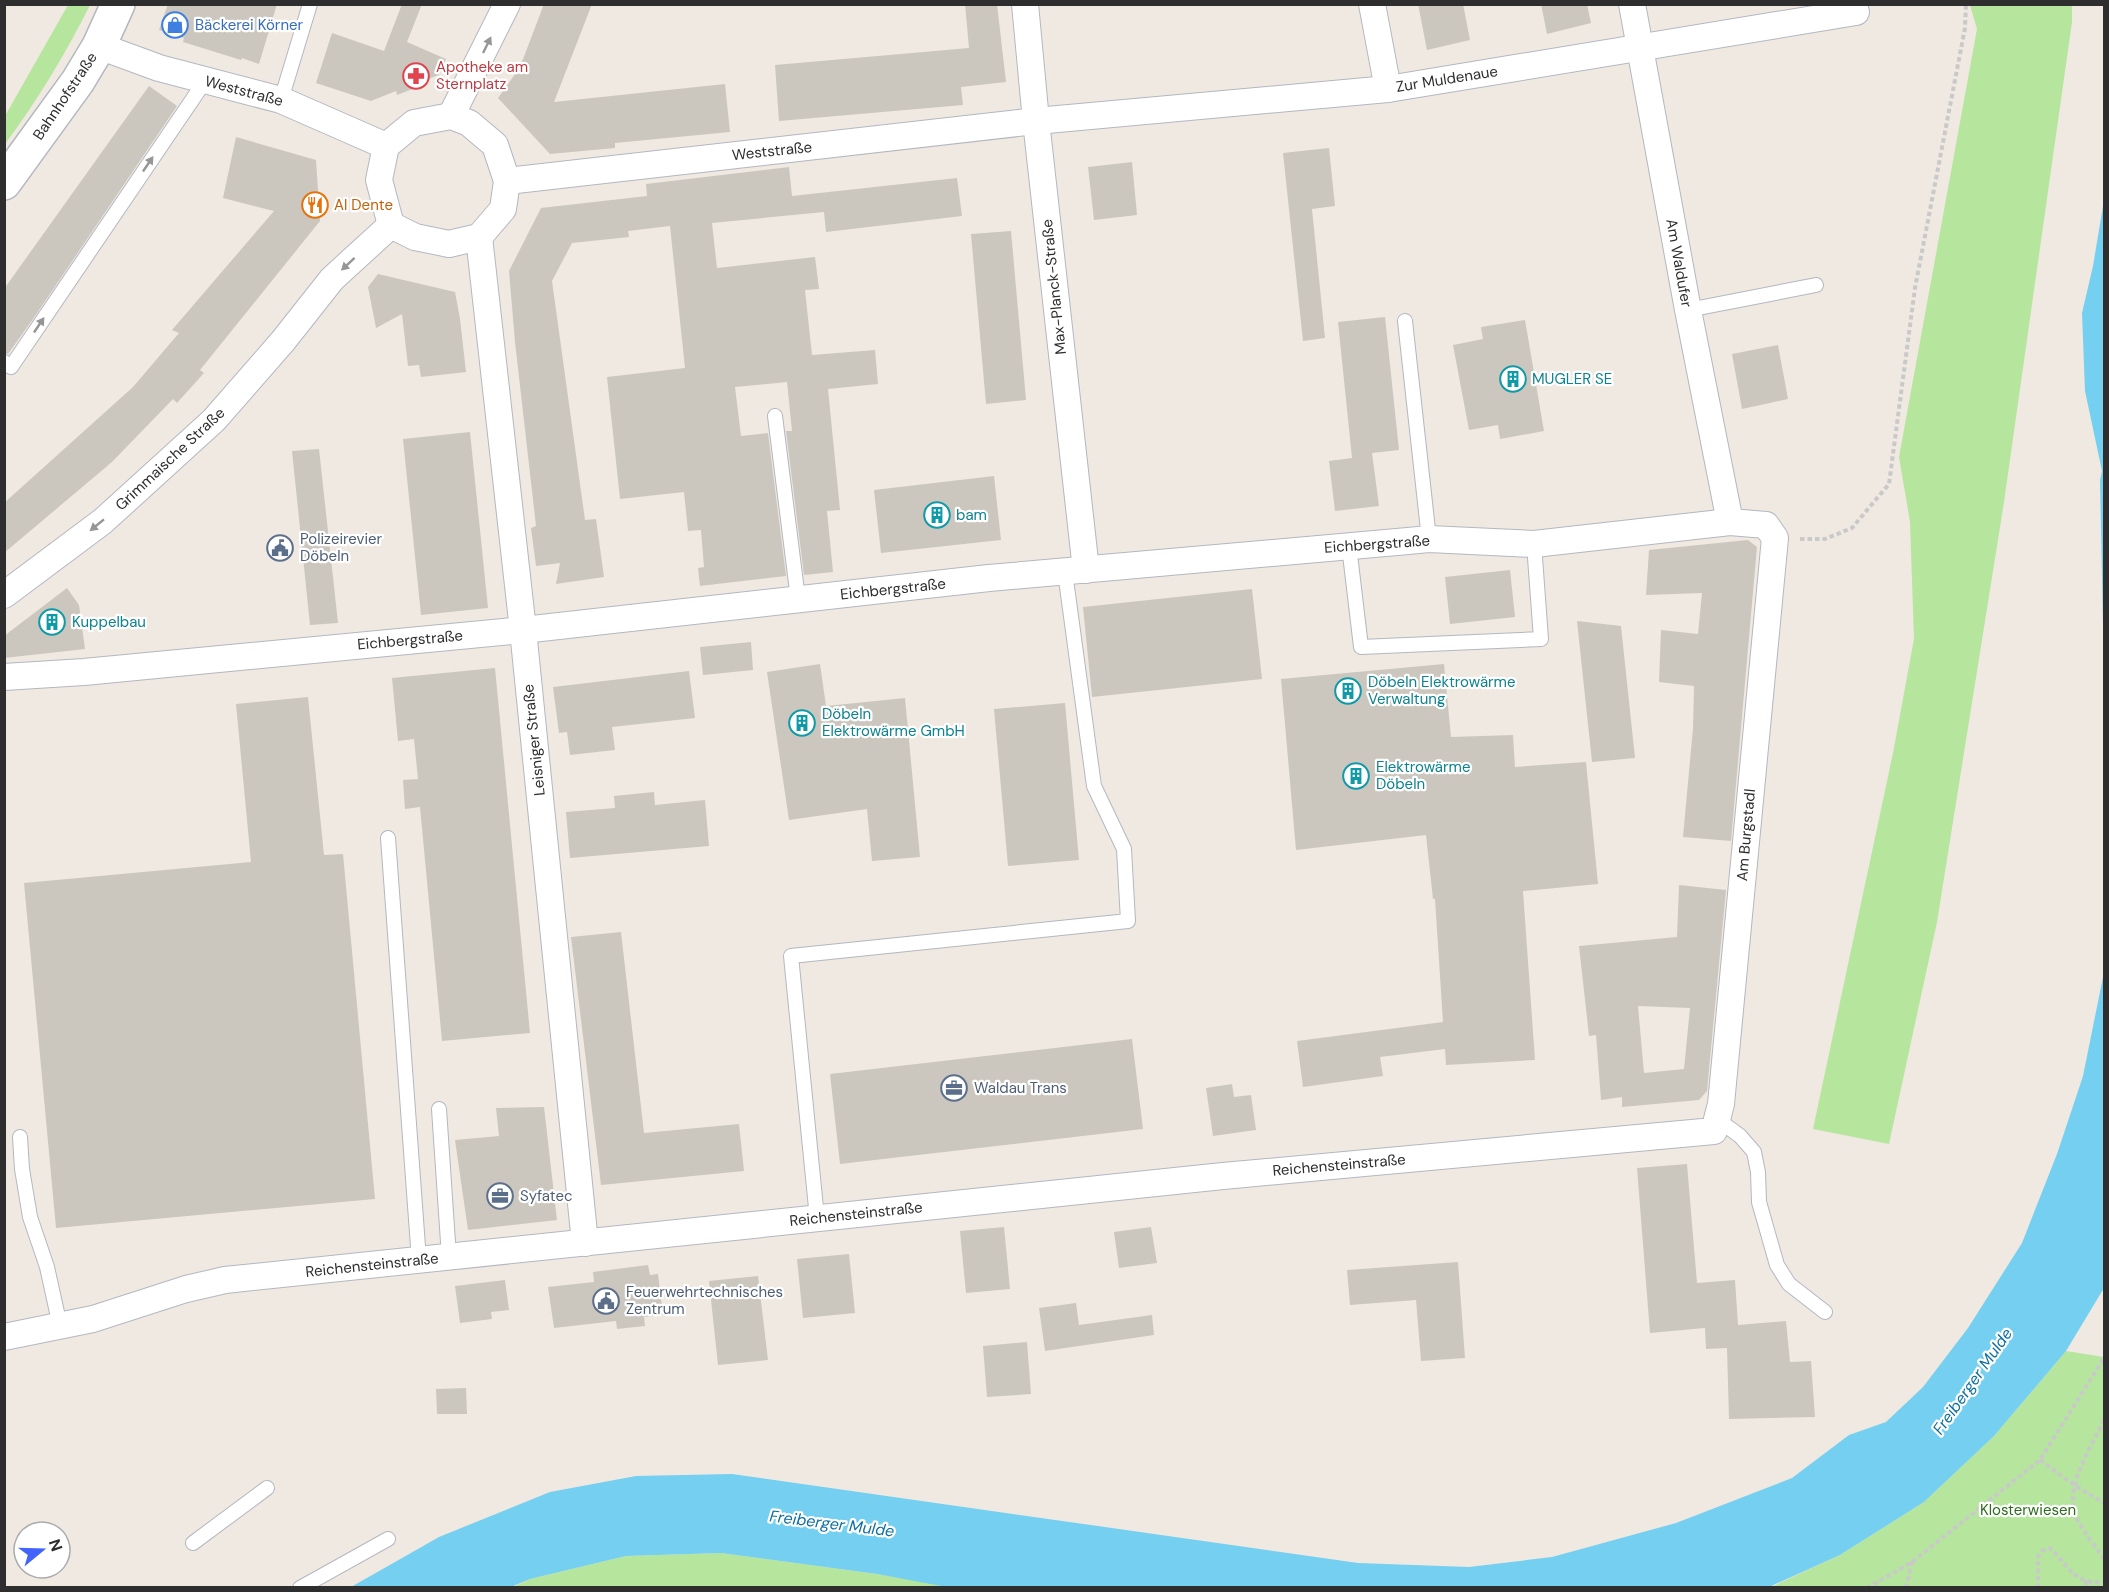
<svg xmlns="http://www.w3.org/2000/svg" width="2109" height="1592" font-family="'DM Sans',sans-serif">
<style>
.green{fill:#b6e59e}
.water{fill:#75cff0}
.building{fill:#cbc7bf;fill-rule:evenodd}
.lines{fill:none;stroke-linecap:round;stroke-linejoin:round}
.service-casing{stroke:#b4b7c1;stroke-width:16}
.minor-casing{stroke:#b4b7c1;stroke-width:28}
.secondary-casing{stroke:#b4b7c1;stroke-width:36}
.path{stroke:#c9c9c9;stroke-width:4;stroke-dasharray:4.5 3;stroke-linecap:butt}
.service{stroke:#fff;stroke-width:14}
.minor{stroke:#fff;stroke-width:26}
.secondary{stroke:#fff;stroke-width:33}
.oneway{fill:#969696}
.labels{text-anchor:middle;stroke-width:4.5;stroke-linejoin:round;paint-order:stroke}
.shop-label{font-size:15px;fill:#366cbe;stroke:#fff;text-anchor:start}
.health-label{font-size:15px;fill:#be3a42;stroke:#fff;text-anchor:start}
.street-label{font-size:15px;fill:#2e2e2e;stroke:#fff}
.food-label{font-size:15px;fill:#c56008;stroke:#fff;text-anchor:start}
.culture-label{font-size:15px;fill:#0d838f;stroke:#fff;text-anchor:start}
.service-label{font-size:15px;fill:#4e5e75;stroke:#fff;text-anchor:start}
.park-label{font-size:15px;fill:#2c6e1b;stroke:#fff}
.water-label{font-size:16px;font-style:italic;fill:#0d6fa3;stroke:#fff}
</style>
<rect width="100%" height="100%" fill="#efe9e1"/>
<g class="green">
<path d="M 68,5 L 90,5 C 66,53 37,101 5,144 L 5,116 Z"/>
<polygon points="1970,5 2072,5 2072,22 2004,502 1937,922 1889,1144 1813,1129 1893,753 1914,639 1910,522 1899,457 1977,29"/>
<polygon points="2066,1351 2104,1357 2104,1587 1769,1588 1840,1555 1924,1502 1994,1436"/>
<polygon points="721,1553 877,1574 952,1587 511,1588 530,1579 626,1556"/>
</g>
<g class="water">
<polygon points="2104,200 2104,674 2100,480 2102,471 2085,391 2082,313 2093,266"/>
<polygon points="2104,972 2104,1288 2066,1351 1994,1436 1924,1502 1840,1555 1769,1587 952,1588 877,1574 721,1553 626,1556 530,1579 511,1587 351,1587 439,1537 550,1492 636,1476 732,1474 1358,1563 1469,1567 1552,1557 1676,1523 1792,1478 1849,1435 1886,1422 1923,1387 1968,1328 2022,1243 2057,1154 2083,1076"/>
</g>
<g class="building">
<polygon points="168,4 277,4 259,64 242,58 241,60 183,42 184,38 159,30"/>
<polygon points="402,4 422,4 407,42 446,59 439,75 414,84 415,88 397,95 396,91 371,101 316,83 332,33 384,51"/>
<polygon points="544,4 592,4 554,102 725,84 730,132 615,143 615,148 550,154 498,98 520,67"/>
<polygon points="965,4 997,4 1006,82 961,87 963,105 779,121 775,65 969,48"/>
<polygon points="1418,4 1463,4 1470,40 1427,50"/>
<polygon points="1541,4 1587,4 1591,23 1547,34"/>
<polygon points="149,86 177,106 33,319 8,354 4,353 4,289"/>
<polygon points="236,137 316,160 320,221 200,370 204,373 177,403 173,399 112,462 4,553 4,503 133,387 179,333 172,330 274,211 223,198"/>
<polygon points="1329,148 1335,206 1312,209 1325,338 1303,341 1283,153"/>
<polygon points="1132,162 1137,215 1094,220 1088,167"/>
<polygon points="789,167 792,196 957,178 962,216 826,232 824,212 712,223 717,268 815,257 819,289 805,290 812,355 875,350 878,384 828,389 840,510 827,511 833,572 804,575 786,431 792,431 787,382 735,387 741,436 768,433 786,576 700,586 698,568 704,567 701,530 688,531 684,492 620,499 607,377 685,368 670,226 628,231 629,237 572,243 552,281 585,520 596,519 604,577 556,584 560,563 536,566 531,528 536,526 515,342 509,271 541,208 647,196 646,184"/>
<polygon points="1011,231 1026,400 986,404 971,234"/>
<polygon points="378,274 455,292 460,319 466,372 421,377 419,365 408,366 402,314 376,328 368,287"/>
<polygon points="1385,317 1399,450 1372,453 1379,506 1335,511 1329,461 1352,458 1338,322"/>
<polygon points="1525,320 1544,431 1500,439 1498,425 1469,430 1453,345 1483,339 1481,327"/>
<polygon points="1778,345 1788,399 1742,409 1732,354"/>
<polygon points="470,432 488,608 421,615 403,439"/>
<polygon points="319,449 338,623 310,625 292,451"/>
<polygon points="994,476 1001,540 881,553 874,490"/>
<polygon points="1748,540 1757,547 1731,841 1683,837 1693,728 1694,686 1659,682 1661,630 1698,634 1702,593 1646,595 1649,550"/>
<polygon points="1510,570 1515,617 1450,624 1445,577"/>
<polygon points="67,588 79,605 85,649 4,658 4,636"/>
<polygon points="1252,589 1262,679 1092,697 1083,607"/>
<polygon points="1577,621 1621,626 1635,758 1592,762"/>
<polygon points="751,642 753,670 703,675 700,647"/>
<polygon points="820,664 826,706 905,698 920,857 872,861 867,809 789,820 767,672"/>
<polygon points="1444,664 1451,737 1513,735 1515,767 1586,762 1598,884 1523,891 1535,1060 1446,1065 1445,1049 1380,1057 1383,1076 1303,1087 1297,1041 1443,1022 1435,899 1433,899 1426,835 1296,850 1281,679"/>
<polygon points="495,668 530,1033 442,1041 420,807 405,809 403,780 418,779 414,739 398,741 392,678"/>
<polygon points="689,671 695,718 612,727 615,750 570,755 567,732 559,733 553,687"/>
<polygon points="308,697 324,855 343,854 375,1199 56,1228 24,883 251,862 236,704"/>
<polygon points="1065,703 1079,860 1008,866 994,709"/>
<polygon points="654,792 655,805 705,800 709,846 570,858 566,812 615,808 614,796"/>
<path d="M 1679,885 L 1726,890 L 1707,1091 L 1699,1100 L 1622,1107 L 1622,1097 L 1601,1100 L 1596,1035 L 1589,1036 L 1579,946 L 1677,937 ZM 1638,1006 L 1690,1008 L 1684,1069 L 1644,1073 Z"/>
<polygon points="621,932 644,1133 739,1124 744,1171 601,1185 571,937"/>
<polygon points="1132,1039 1143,1129 840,1164 830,1074"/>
<polygon points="1232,1084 1234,1097 1251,1095 1256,1130 1213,1136 1206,1088"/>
<polygon points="544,1107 557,1220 468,1230 455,1140 499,1136 496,1108"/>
<polygon points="1687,1164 1697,1283 1735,1280 1738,1325 1786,1321 1790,1362 1811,1361 1815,1417 1729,1419 1727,1348 1706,1349 1705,1328 1650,1333 1637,1168"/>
<polygon points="1004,1227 1010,1289 966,1293 960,1231"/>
<polygon points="1151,1227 1157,1263 1119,1268 1114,1232"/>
<polygon points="849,1254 855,1313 803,1318 797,1259"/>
<polygon points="1458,1262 1465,1358 1421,1361 1416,1300 1350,1305 1347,1270"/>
<polygon points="648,1265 650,1275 658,1274 663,1315 644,1317 645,1326 617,1329 616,1321 554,1328 548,1287 594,1282 593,1272"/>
<polygon points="758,1276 768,1360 718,1365 709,1281"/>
<polygon points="505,1280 509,1310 491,1312 492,1319 460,1323 455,1286"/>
<polygon points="1076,1303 1079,1325 1152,1315 1154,1335 1045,1351 1039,1308"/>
<polygon points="1027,1342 1031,1394 987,1397 983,1346"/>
<polygon points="466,1388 467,1414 437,1414 436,1389"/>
</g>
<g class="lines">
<g class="service-casing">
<g id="service">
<polyline points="281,100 310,4"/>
<polyline points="1688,310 1816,285"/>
<polyline points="1405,321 1429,539"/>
<polyline points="4,362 11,367 205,81"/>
<polyline points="775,416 798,599"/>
<polyline points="1349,546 1361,647 1541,639 1534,544"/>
<polyline points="388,838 419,1260"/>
<polyline points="439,1109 449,1257"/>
<polyline points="1717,1119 1740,1136 1754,1152 1758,1172 1759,1202 1777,1265 1789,1284 1825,1312"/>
<polyline points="20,1137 22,1169 30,1217 47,1267 60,1326"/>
<polyline points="817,1218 791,956 1128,921 1124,849 1094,786 1065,572"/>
<polyline points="193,1543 267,1488"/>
<polyline points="300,1588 388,1539"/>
</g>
</g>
<g class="minor-casing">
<g id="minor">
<polyline points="1025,4 1036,121 1086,570"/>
<polyline points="1372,4 1388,89"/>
<polyline points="1632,4 1688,310 1730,522"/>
<polyline points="99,46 159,68 281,100 386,146"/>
<polygon points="451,116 469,123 495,145 507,181 503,209 479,237 449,244 415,237 391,225 379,180 386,146 414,123"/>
<polyline points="451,116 507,4"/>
<polyline points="507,181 1036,121 1388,89 1856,12"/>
<polyline points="479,237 523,630 585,1243"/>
<polyline points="4,595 103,521 214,420 283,341 332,279 391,225"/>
<polyline points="4,677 84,672 523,630 989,578 1408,541 1429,539 1534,544 1730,522 1766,525 1775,538 1721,1104 1714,1131 1223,1176 225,1280 186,1289 93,1319 4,1337"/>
</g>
</g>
<g class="secondary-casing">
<polyline id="secondary" points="4,183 78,81 99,46 118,4"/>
</g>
<g class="path">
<polyline points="1800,539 1825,539 1852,528 1889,484 1915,288 1965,28 1966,4"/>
<path d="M 2104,1420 C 2091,1448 2061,1491 2078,1521 C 2085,1534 2096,1547 2104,1559"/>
<polyline points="2040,1460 2074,1485 2104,1503"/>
<polyline points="2086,1581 2086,1588"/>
<polyline points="1867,1588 1912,1562 2040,1460 2104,1358"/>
<polyline points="1906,1588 1912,1562"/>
<path d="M 2038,1588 L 2038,1557 L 2042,1551 L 2050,1548 C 2069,1566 2074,1585 2104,1582"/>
</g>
<use href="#service" class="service"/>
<use href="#minor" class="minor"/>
<use href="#secondary" class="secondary"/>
</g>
<defs><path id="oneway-solid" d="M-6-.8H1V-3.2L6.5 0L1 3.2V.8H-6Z" transform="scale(1.5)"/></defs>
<g class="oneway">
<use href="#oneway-solid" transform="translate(487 45) rotate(-64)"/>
<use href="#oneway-solid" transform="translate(148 164) rotate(-56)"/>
<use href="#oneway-solid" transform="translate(348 264) rotate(137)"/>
<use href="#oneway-solid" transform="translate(39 325) rotate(-56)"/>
<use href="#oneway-solid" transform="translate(97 525) rotate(141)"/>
</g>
<defs>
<g id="shop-ring" transform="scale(1.35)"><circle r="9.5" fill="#fff" stroke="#3f7fe0" stroke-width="1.5"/><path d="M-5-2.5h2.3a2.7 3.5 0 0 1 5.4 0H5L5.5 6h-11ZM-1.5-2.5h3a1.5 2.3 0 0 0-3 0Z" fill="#3f7fe0"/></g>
<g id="pharmacy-ring" transform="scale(1.35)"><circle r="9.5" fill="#fff" stroke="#e0444e" stroke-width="1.5"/><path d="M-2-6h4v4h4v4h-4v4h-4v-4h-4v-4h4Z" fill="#e0444e"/></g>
<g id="restaurant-ring" transform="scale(1.35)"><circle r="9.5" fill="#fff" stroke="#e8710a" stroke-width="1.5"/><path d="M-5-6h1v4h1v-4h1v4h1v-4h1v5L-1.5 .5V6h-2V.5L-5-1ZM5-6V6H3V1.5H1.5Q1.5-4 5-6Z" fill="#e8710a"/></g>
<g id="building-ring" transform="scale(1.35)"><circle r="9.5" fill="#fff" stroke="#0f9aa8" stroke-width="1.5"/><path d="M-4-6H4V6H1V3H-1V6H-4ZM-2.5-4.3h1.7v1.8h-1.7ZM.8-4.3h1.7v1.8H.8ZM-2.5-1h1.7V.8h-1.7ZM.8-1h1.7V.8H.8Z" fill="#0f9aa8"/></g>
<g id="civic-ring" transform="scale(1.35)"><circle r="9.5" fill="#fff" stroke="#5c6f8a" stroke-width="1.5"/><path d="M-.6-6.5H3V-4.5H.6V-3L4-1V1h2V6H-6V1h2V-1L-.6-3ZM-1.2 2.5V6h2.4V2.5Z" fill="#5c6f8a"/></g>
<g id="office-ring" transform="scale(1.35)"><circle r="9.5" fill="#fff" stroke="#5c6f8a" stroke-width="1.5"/><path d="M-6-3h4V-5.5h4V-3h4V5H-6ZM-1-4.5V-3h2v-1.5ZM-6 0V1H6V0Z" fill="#5c6f8a"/></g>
</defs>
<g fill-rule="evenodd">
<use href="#shop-ring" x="175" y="25"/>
<use href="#pharmacy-ring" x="416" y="76"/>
<use href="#restaurant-ring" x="315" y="205"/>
<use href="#building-ring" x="1513" y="379"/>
<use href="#building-ring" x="937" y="515"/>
<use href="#civic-ring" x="280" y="548"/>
<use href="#building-ring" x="52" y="622"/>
<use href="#building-ring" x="1348" y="691"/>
<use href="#building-ring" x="802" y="723"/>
<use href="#building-ring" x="1356" y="776"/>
<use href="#office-ring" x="954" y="1088"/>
<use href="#office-ring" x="500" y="1196"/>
<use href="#civic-ring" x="606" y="1301"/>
</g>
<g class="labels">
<g class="shop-label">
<text x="195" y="30">Bäckerei Körner</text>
</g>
<g class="health-label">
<text x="436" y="72">Apotheke am<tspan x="436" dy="17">Sternplatz</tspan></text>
</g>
<g class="street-label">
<text transform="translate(1447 79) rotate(-9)" y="5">Zur Muldenaue</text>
<text transform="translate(244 91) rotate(15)" y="5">Weststraße</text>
<text transform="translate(65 96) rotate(-56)" y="5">Bahnhofstraße</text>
<text transform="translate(772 151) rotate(-6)" y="5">Weststraße</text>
<text transform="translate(1679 263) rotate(80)" y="5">Am Waldufer</text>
<text transform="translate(1054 287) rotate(-96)" y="5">Max-Planck-Straße</text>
<text transform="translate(170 459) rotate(-43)" y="5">Grimmaische Straße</text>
<text transform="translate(1377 544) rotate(-4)" y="5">Eichbergstraße</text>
<text transform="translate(893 589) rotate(-6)" y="5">Eichbergstraße</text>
<text transform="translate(410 640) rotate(-5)" y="5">Eichbergstraße</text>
<text transform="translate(534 740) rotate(-96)" y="5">Leisniger Straße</text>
<text transform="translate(1746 835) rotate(-85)" y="5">Am Burgstadl</text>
<text transform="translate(1339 1165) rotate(-5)" y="5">Reichensteinstraße</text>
<text transform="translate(856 1214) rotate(-6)" y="5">Reichensteinstraße</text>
<text transform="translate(372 1265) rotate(-6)" y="5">Reichensteinstraße</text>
</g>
<g class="food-label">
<text x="334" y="210">Al Dente</text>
</g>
<g class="culture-label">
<text x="1532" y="384">MUGLER SE</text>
<text x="956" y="520">bam</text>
<text x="72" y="627">Kuppelbau</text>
<text x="1368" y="687">Döbeln Elektrowärme<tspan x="1368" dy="17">Verwaltung</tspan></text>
<text x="822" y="719">Döbeln<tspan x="822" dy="17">Elektrowärme GmbH</tspan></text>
<text x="1376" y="772">Elektrowärme<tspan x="1376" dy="17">Döbeln</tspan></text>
</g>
<g class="service-label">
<text x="300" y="544">Polizeirevier<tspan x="300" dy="17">Döbeln</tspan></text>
<text x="974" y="1093">Waldau Trans</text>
<text x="520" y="1201">Syfatec</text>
<text x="626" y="1297">Feuerwehrtechnisches<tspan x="626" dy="17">Zentrum</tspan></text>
</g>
<g class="park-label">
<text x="2028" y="1515">Klosterwiesen</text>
</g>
<g class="water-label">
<text transform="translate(1972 1381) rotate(-55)" y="6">Freiberger Mulde</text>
<text transform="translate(832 1523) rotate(7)" y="6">Freiberger Mulde</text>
</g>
</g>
<rect width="2109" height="1592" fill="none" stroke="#2e2e2e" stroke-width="12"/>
<g transform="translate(42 1550) rotate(71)"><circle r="28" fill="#ffffff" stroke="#ababab" stroke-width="1.5"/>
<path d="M0-4.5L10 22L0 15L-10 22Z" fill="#4264fb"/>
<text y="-9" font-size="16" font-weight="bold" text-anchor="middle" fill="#2e2e2e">N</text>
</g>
</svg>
